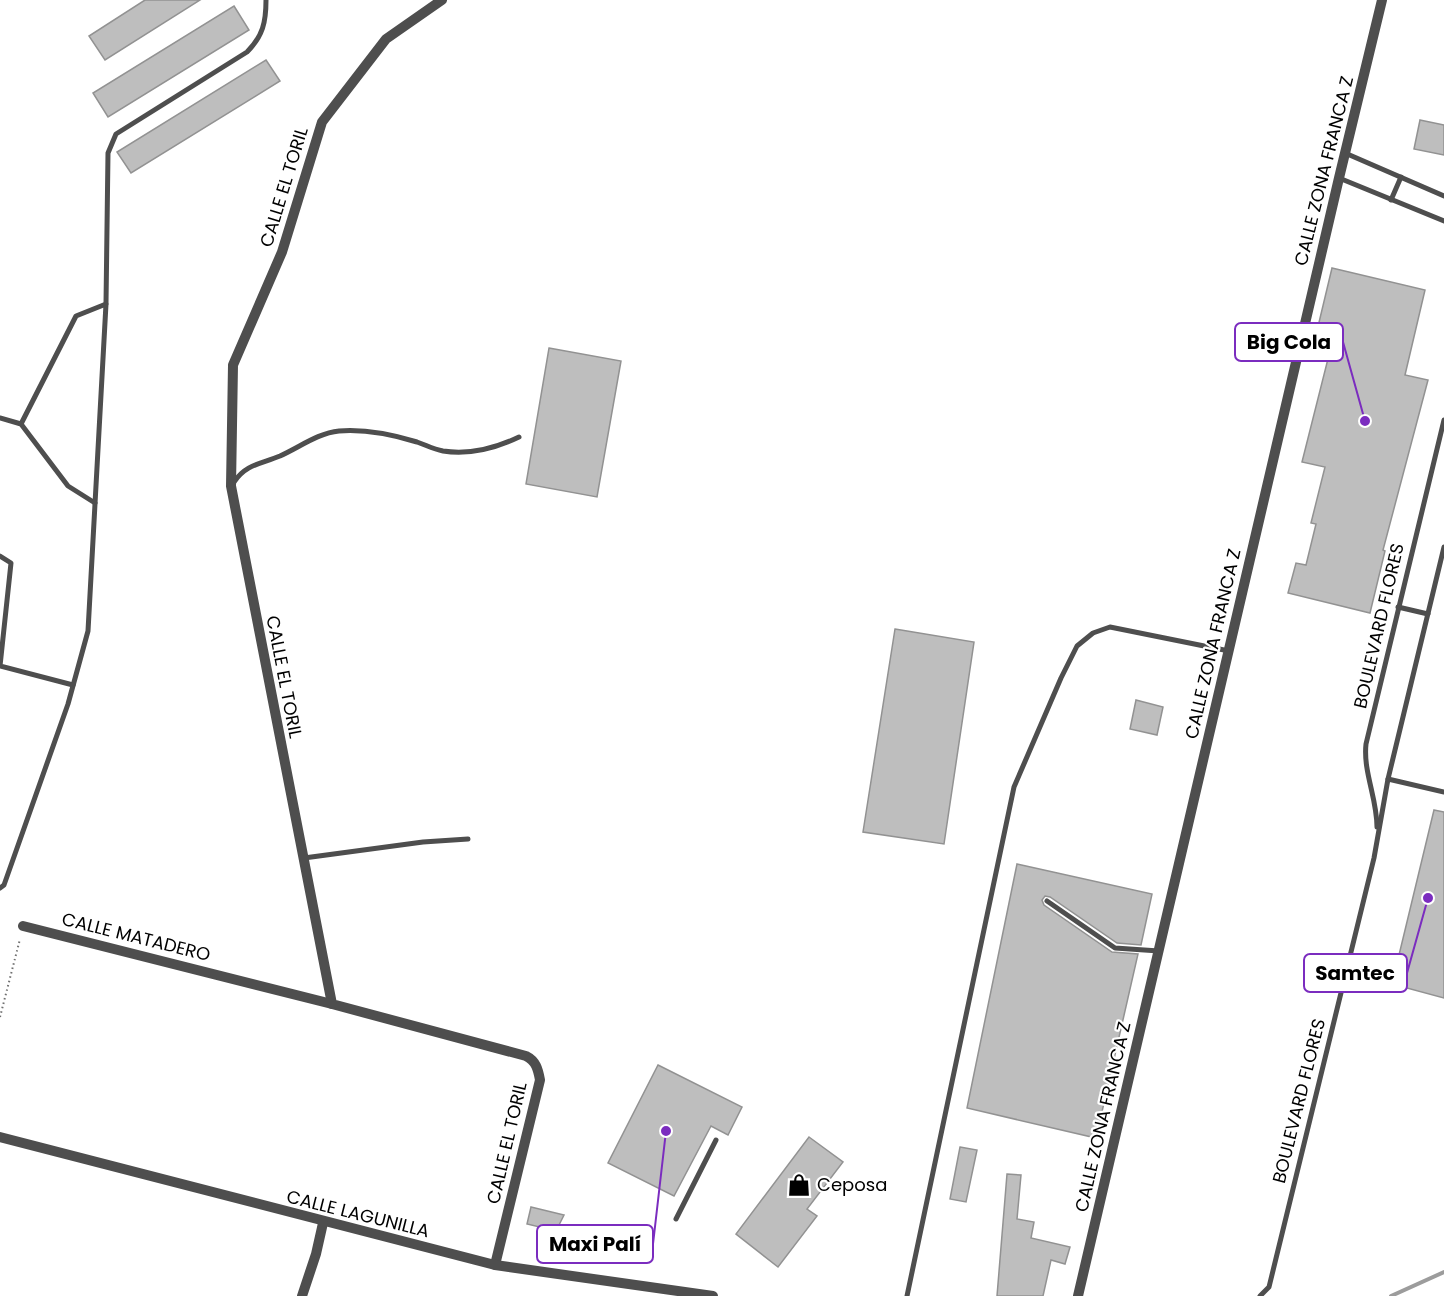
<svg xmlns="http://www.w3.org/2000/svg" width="1444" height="1296" font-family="Poppins,sans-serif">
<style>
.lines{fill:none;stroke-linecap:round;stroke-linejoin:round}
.stream{stroke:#9c9c9c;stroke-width:4}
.building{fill:#bebebe;stroke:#929292;stroke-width:1.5}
.path{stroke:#707070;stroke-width:2;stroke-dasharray:1.5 3;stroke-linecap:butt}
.lane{stroke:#4e4e4e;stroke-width:5}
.street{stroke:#4e4e4e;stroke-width:10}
.labels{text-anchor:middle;stroke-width:4.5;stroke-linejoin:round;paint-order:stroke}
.street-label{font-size:18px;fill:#000;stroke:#fff}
.poi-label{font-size:18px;fill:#000;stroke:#fff;text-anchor:start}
.leader{fill:none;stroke:#7b2cbf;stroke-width:2}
.callout-dot{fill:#7b2cbf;stroke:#fff;stroke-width:2}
.callout{fill:#fff;stroke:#7b2cbf;stroke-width:2}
.callout-label{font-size:20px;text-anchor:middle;font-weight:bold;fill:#000}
</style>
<rect width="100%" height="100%" fill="#fff"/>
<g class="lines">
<polyline class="stream" points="1391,1296 1444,1272"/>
</g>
<g class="building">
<polygon points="145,0 200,0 105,60 89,36"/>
<polygon points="234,6 249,30 108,117 93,93"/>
<polygon points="266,60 280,81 131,173 117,152"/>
<polygon points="1420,120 1444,125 1444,155 1414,149"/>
<polygon points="1332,268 1425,290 1405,375 1428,380 1383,550 1385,551 1370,613 1288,593 1296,563 1306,565 1316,524 1311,523 1325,467 1302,462 1333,339 1316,335"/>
<polygon points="549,348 621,361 597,497 526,484"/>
<polygon points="895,629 974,642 944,844 863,832"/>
<polygon points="1136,700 1163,707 1157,735 1130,729"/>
<polygon points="1434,810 1444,812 1444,998 1392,984"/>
<polygon points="1017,864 1152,894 1141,945 1117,943 1050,897 1045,896 1042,900 1044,905 1112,952 1138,954 1096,1138 967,1108"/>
<polygon points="658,1065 742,1107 728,1135 711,1126 674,1196 608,1163"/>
<polygon points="809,1137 843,1162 807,1209 817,1216 778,1267 736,1234"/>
<polygon points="960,1147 977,1150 966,1202 950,1199"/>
<polygon points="1007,1174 1021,1175 1017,1219 1034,1222 1031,1238 1070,1247 1065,1264 1051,1260 1043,1296 997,1296"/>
<polygon points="531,1207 564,1215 556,1231 527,1224"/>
</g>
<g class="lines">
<polyline class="path" points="0,1017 20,939"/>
<g class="lane">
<polyline points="1345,153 1444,196"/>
<polyline points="1339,178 1444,221"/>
<polyline points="1391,200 1401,177"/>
<path d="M 106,304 L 108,153 L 116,134 L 247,52 C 263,36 266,22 266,0"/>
<polyline points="0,418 21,424 68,486 95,503"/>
<path d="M 234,482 C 246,464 261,464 280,456 C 300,447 318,433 339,431 C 364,429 394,435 417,442 C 426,445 433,449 443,451 C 469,455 496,448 519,437"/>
<polyline points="0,556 11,563 0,666 73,685"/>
<polyline points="1398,607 1428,614"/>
<polyline points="1388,779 1444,792"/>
<path d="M 1377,827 C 1377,798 1363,772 1366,744 L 1444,420"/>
<polyline points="304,858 423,842 468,839"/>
<polyline points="0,888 4,885 68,704 88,631 106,304 76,316 21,424"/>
<polyline points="1047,901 1115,948 1159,951"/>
<polyline points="676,1219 716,1140"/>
<polyline points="907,1296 1014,787 1061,678 1077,646 1093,633 1110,627 1229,651"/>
<polyline points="1260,1296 1269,1287 1374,858 1388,779 1444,547"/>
</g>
<g class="street">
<path d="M 442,0 L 386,39 L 322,122 L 282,252 L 233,365 L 231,486 L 332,1004 L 526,1056 C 536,1061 538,1069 540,1080 L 495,1265"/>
<polyline points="23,926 332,1004"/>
<polyline points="0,1137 495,1265 713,1296"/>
<polyline points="302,1296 316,1254 323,1223"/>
<polyline points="1078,1296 1339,178 1382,0"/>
</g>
</g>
<defs>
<g id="shop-bare" transform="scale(1.8)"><path d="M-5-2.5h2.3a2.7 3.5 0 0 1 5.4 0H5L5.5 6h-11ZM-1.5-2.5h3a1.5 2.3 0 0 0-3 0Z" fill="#000" stroke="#fff" stroke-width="2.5" paint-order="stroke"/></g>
</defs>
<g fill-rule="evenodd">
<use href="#shop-bare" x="799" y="1185"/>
</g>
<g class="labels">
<g class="street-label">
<text transform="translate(1324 171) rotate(-76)" y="6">CALLE ZONA FRANCA Z</text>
<text transform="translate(284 187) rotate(-73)" y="6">CALLE EL TORIL</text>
<text transform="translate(1379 626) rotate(-77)" y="6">BOULEVARD FLORES</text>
<text transform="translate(1213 644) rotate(-77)" y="6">CALLE ZONA FRANCA Z</text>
<text transform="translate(284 677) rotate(79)" y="6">CALLE EL TORIL</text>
<text transform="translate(136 937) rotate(14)" y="6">CALLE MATADERO</text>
<text transform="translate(1299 1101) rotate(-76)" y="6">BOULEVARD FLORES</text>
<text transform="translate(1103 1117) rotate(-77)" y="6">CALLE ZONA FRANCA Z</text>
<text transform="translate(507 1143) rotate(-77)" y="6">CALLE EL TORIL</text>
<text transform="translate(358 1214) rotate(14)" y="6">CALLE LAGUNILLA</text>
</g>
<g class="poi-label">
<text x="817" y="1191">Ceposa</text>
</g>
</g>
<path class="leader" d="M1365 421L1343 342M1428 898L1407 973M666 1131L653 1244"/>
<g class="callout-dot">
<circle cx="1365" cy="421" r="6"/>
<circle cx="1428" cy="898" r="6"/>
<circle cx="666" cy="1131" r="6"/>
</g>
<g class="callout">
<rect x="1235" y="323" width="108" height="38" rx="6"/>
<rect x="1304" y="954" width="103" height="38" rx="6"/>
<rect x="537" y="1225" width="116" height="38" rx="6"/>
</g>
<g class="callout-label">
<text x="1289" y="349">Big Cola</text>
<text x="1355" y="980">Samtec</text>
<text x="595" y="1251">Maxi Palí</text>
</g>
</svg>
